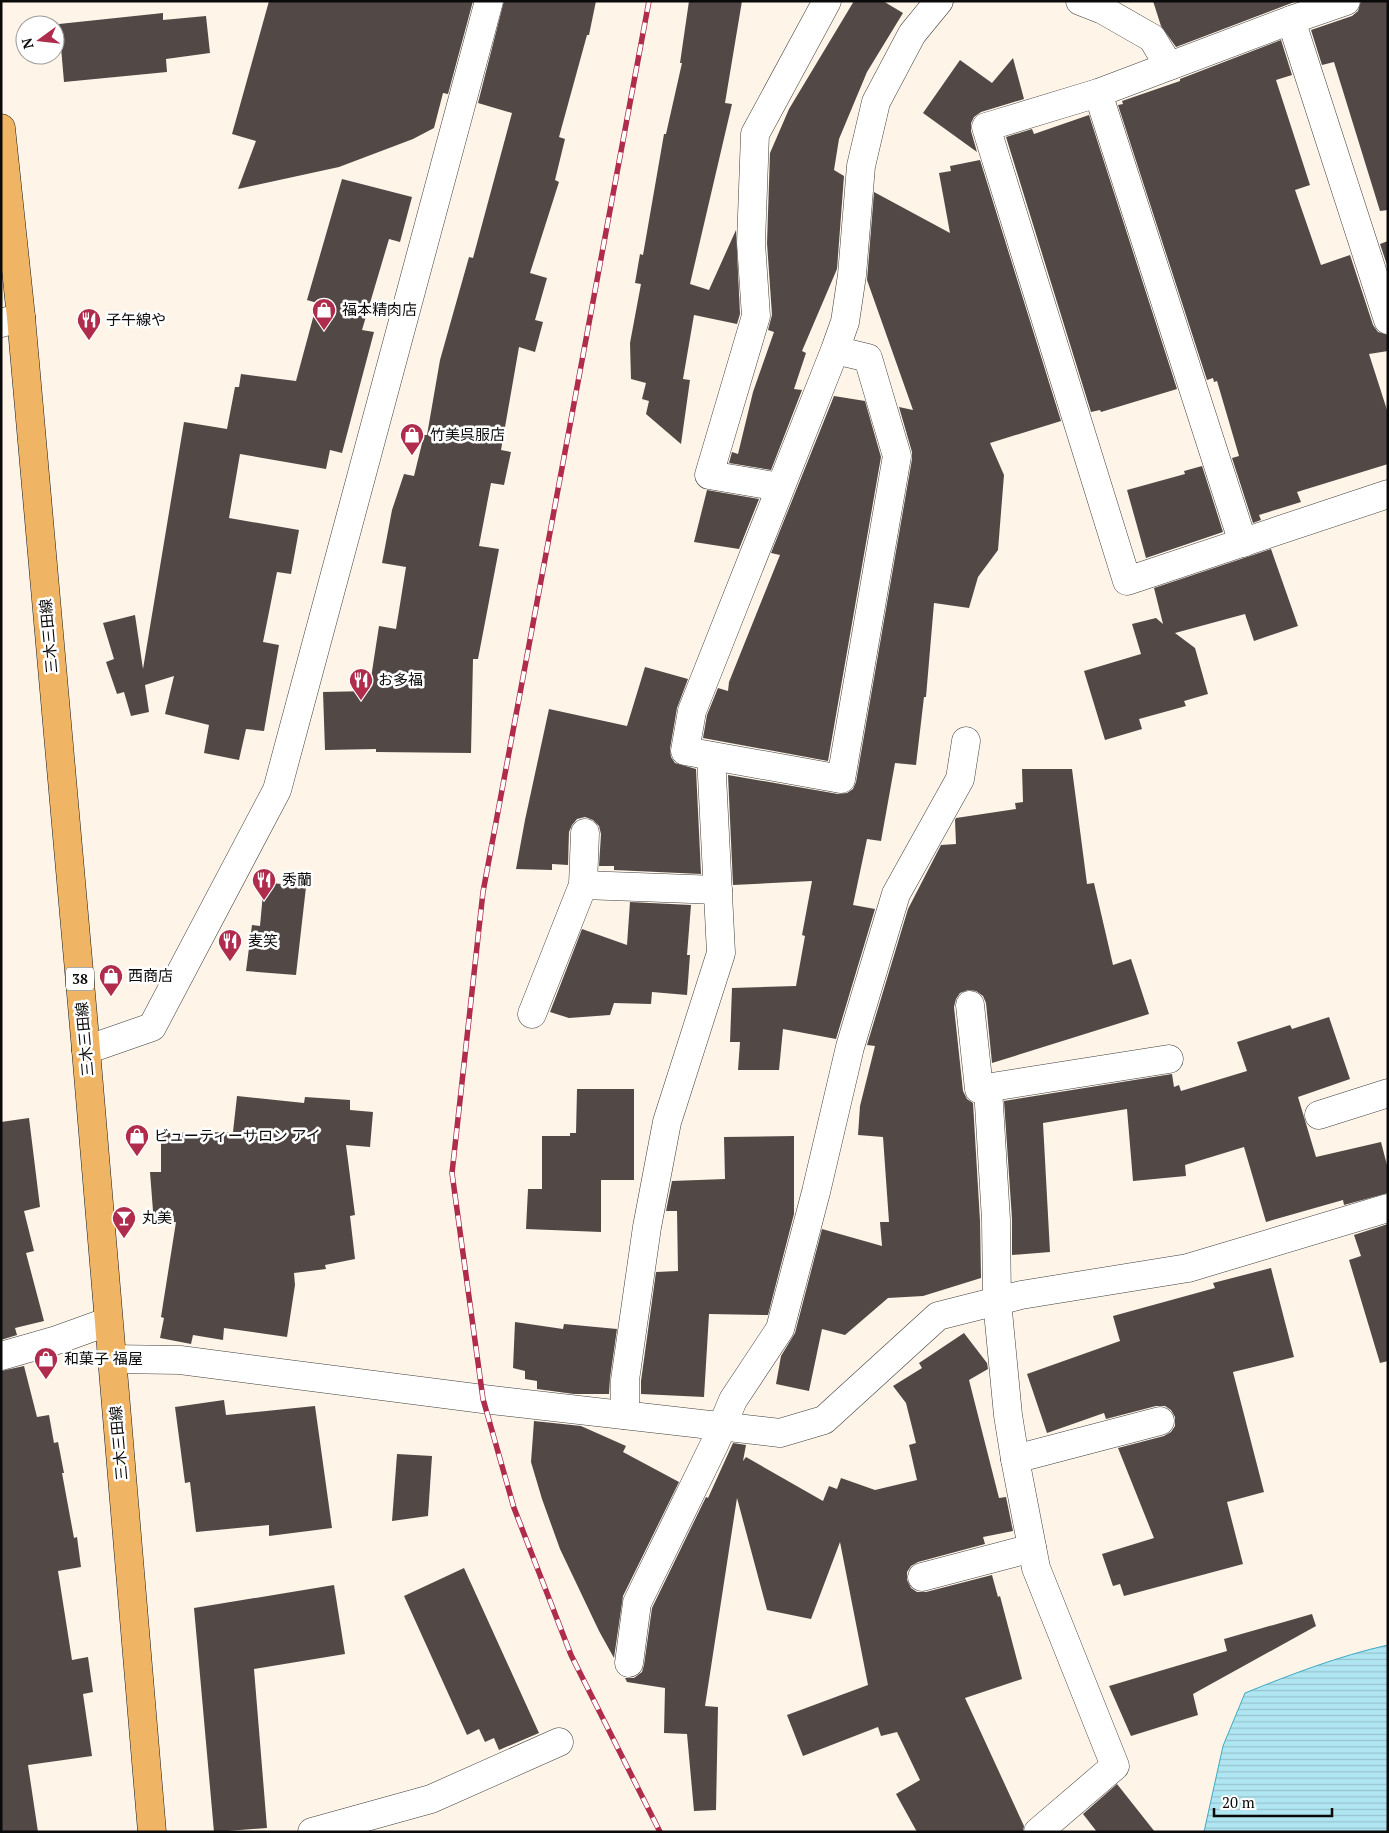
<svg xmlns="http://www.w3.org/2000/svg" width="1389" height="1833" font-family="'PT Serif','Noto Sans JP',serif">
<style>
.water{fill:url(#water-rules);stroke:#3ca8c4}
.building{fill:#524947}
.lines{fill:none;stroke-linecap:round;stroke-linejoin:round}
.minor-casing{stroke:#3d3d3d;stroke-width:29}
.primary-casing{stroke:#1b1b1b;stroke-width:29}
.minor{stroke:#fff;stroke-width:28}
.primary{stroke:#f0b465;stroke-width:28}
.rail-casing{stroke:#b02c4c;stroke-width:5.5}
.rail{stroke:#fff;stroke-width:4;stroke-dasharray:11;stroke-linecap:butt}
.labels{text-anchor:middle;stroke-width:5;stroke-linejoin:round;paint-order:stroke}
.shield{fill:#fff;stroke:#545454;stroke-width:1}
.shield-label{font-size:14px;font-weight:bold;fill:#0a0a0a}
.poi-label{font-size:15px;fill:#0a0a0a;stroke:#fff;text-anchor:start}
.street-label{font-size:15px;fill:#0a0a0a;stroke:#fff}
</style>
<defs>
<pattern id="water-rules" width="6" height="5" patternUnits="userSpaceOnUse" patternTransform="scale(1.25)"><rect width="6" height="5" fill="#b0e6f2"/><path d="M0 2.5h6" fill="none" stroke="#96c4ce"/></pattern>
</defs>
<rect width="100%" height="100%" fill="#fef5e8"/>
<path class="water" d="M 1388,1645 L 1388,1832 L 1204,1832 L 1223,1746 L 1245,1693 C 1292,1674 1339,1656 1388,1645 Z"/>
<g class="building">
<polygon points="269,1 473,1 448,94 443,93 434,128 413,139 339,167 238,189 256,141 232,134"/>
<polygon points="504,1 596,1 589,35 587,35 559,137 565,139 555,180 559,182 530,273 547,278 535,320 543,322 535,352 519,347 501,450 511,452 504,485 491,483 479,546 499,549 478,659 473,659 471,753 376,752 376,749 325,750 323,692 369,691 379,626 396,629 406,567 382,563 392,510 404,474 414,476 424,435 427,435 440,360 469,257 473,258 512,113 478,103"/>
<polygon points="689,1 742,1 725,103 732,104 690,284 709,290 736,230 740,314 737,324 694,315 683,379 690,380 681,444 646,414 649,401 642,399 646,383 631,379 630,343 641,284 635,283 640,254 643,255 664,134 666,134 682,63 680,63"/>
<polygon points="854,1 883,1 903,13 867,72 839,139 834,170 844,176 837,269 802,351 806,353 794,389 802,390 771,470 729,463 732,452 738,454 753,392 774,332 768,330 772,315 767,243 770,153 789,109"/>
<polygon points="1153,1 1297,1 1176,47 1161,26"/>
<polygon points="1361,1 1388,1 1388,210 1380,211 1334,62 1322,65 1311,30 1352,16 1358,11"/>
<polygon points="163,13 163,20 206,16 210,53 166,59 167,72 64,82 59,24"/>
<polygon points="1281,40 1292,75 1276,80 1310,185 1295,190 1321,265 1350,255 1373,325 1378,332 1388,335 1388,351 1369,354 1388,413 1388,464 1297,492 1301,502 1259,515 1261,520 1253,523 1232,458 1239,456 1217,381 1214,382 1213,378 1207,380 1118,105 1123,104 1122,101 1180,81 1180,79"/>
<polygon points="1013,58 1024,99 981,112 974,117 971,123 971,131 977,152 923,113 960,60 992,83"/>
<polygon points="1089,115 1177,389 1101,412 1100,410 1091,412 1006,137 1032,129 1034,134"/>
<polygon points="980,160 1061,421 990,443 1004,475 998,550 978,577 969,608 934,603 926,697 924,697 916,765 895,763 881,841 867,839 853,905 875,909 836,1039 783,1029 779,1070 738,1070 740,1042 730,1042 732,988 796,986 805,936 802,935 812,881 733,885 728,775 838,794 847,793 853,789 856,782 912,459 912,452 899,407 913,410 867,280 874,192 950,233 939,173 951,171 950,166"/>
<polygon points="342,179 412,197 400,242 389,239 362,330 374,332 342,453 330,450 326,469 240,454 229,518 299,530 291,574 277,572 263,642 279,645 264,731 246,729 239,760 204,753 209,725 165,714 174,676 145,685 149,712 131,716 124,692 117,694 106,662 114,659 103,623 135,615 143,669 184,422 227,429 235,387 239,387 241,374 296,381 317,303 307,300"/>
<polygon points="1388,241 1388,268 1380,244"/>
<polygon points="834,396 865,401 881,457 828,761 703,738 707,715 718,688 728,691 729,682 780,555 771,553"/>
<polygon points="1202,466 1223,532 1146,558 1127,490 1185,474 1184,471"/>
<polygon points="707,490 759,499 739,549 694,542"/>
<polygon points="1271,549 1298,626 1254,641 1245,614 1175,633 1195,648 1208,694 1184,701 1186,706 1139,719 1142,729 1105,740 1084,671 1141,654 1132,624 1156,618 1163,624 1154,588"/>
<polygon points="645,667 688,679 677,708 670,749 671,757 675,763 696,769 701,874 614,870 614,866 599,866 601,834 599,826 593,820 585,817 577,819 572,825 569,832 568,865 552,864 552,870 516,869 525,820 549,709 627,726"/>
<polygon points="1022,769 1072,769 1087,884 1094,883 1113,965 1131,959 1149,1014 992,1063 986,1003 983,996 976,991 968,990 960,993 956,999 954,1007 963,1091 967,1099 973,1103 980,1221 981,1278 923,1296 888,1298 845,1335 822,1329 809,1391 776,1384 781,1356 795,1333 822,1229 882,1246 880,1222 889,1222 883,1137 858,1135 860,1106 875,1046 867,1045 908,909 941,845 956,844 955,820 956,818 1016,809 1015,803 1023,802"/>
<polygon points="264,882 306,887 296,975 246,971 252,925 260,926"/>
<polygon points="630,902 691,905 687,955 690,955 687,995 652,992 651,1004 614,1003 610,1015 569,1018 550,1012 582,929 627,945"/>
<polygon points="1329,1017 1350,1079 1298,1097 1316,1157 1381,1142 1388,1169 1388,1193 1344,1205 1343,1200 1266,1222 1244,1147 1185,1165 1186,1176 1133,1181 1127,1109 1043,1123 1050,1252 1012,1255 1012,1219 1004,1101 1172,1074 1174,1087 1179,1085 1181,1091 1247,1071 1237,1042 1290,1025 1292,1029"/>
<polygon points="577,1089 634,1089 634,1180 601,1180 601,1232 526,1229 528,1189 542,1189 542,1136 570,1136 570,1133 576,1133"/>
<polygon points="237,1096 304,1103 305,1097 350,1100 350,1110 373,1112 370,1147 346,1145 355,1215 350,1216 355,1259 325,1265 326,1269 294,1273 295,1285 287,1337 224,1328 223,1340 193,1335 191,1344 160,1338 164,1318 161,1317 176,1222 154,1224 150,1172 161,1172 161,1133 233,1132"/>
<polygon points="29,1118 40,1207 24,1211 34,1251 26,1253 44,1321 15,1328 17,1335 1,1340 1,1122"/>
<polygon points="794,1136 794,1214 768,1315 709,1314 704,1397 641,1394 641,1381 656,1272 678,1271 677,1211 666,1211 672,1181 725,1179 724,1137"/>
<polygon points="1388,1224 1388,1361 1380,1363 1349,1260 1361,1256 1354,1235"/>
<polygon points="1271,1268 1294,1357 1233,1372 1264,1492 1227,1502 1243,1564 1124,1596 1120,1584 1113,1586 1102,1554 1154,1538 1118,1448 1164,1436 1171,1432 1175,1426 1175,1417 1171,1410 1165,1406 1156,1406 1106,1419 1104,1413 1047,1433 1027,1374 1120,1341 1113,1316 1215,1288 1213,1283"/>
<polygon points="515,1322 563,1329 564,1324 617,1329 610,1378 609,1394 574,1394 537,1389 537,1381 525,1379 525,1371 513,1368"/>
<polygon points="964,1333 987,1363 988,1369 969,1380 999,1498 1006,1497 1013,1531 983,1537 985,1544 918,1562 911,1566 907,1572 907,1580 911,1588 917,1592 926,1592 992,1575 998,1597 1000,1596 1022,1679 965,1698 1024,1826 1023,1832 917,1832 896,1794 920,1780 897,1732 881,1736 878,1727 803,1756 787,1715 868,1685 840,1542 811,1619 767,1610 737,1498 705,1706 718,1707 716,1810 694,1811 687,1734 664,1733 665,1688 627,1682 625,1678 634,1678 642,1672 644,1665 652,1608 706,1497 708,1498 733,1443 746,1445 743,1461 746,1457 823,1501 829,1486 837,1489 841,1478 875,1490 917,1480 909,1445 916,1443 906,1403 893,1386 922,1368 919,1363"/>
<polygon points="24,1366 37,1417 49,1415 54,1443 58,1442 64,1473 62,1473 74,1538 77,1537 81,1567 58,1571 72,1660 88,1657 93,1692 83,1694 92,1756 28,1765 38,1832 1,1832 1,1371"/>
<polygon points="224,1400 226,1415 315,1406 332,1528 269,1536 269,1525 196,1532 190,1482 185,1483 175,1407"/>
<polygon points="534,1421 581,1426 626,1446 623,1452 679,1482 623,1596 614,1658 599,1631 560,1549 542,1499 531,1462"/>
<polygon points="397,1454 432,1456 428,1516 392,1521"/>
<polygon points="464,1568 539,1733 499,1750 494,1738 485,1742 479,1729 467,1735 404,1596"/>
<polygon points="334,1585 345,1654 254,1669 267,1828 214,1832 194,1608"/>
<polygon points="1312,1614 1316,1626 1193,1694 1198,1715 1131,1736 1109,1686 1227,1651 1224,1639"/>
<polygon points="1117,1784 1155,1832 1097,1832 1083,1814"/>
</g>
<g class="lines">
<g class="minor-casing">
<g id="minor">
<polyline points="1080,1 1103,10 1152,38 1169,66"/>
<polyline points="1346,1 1291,20 1098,93 986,127 1127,581 1388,494"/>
<polyline points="1291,20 1388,320"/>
<polyline points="1098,93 1243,543"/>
<polyline points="1,323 21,317"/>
<polyline points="835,350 868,358 897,456 841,779 685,751 692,711 835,350 845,322 852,275 861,166 876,102 912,34 939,1"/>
<polyline points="780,487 709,475 756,316 751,243 755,134 827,1"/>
<polyline points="583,885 718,890"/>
<polyline points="970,1005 979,1089 1169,1059"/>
<polyline points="532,1014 583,885 585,833"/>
<polyline points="86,1050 152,1027 277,790 489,1"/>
<polyline points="988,1088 996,1220 997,1301 1008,1415 1015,1459 1036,1568 1115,1766 1038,1832"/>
<polyline points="1319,1115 1388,1093"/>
<polyline points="1,1356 57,1340 107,1322"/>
<polyline points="111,1359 180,1360 483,1399 780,1433 824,1420 938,1316 1021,1295 1188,1268 1388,1208"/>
<polyline points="625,1415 625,1380 647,1227 667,1122 721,953 711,756"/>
<polyline points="1015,1459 1160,1421"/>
<polyline points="922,1577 1032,1548"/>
<polyline points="629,1663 637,1603 715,1443 733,1400 780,1329 816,1192 850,1047 896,894 960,779 966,741"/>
<polyline points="312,1832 431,1799 559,1742"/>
</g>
</g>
<g class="primary-casing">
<polyline id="primary" points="1,128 21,317 86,1050 152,1832"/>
</g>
<use href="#minor" class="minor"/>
<use href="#primary" class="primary"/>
<g class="rail-casing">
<polyline id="rail" points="649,1 483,892 452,1173 483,1399 514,1508 571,1655 660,1832"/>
</g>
<use href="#rail" class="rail"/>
</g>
<defs>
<g id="shop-pin" transform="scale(1.25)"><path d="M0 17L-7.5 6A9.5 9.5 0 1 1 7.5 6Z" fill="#b02c4c" stroke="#fff"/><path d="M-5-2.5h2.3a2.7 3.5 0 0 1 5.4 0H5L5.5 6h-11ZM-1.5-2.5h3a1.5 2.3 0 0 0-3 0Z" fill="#fff"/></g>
<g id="restaurant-pin" transform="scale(1.25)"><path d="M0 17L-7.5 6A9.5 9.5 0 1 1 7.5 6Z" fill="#b02c4c" stroke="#fff"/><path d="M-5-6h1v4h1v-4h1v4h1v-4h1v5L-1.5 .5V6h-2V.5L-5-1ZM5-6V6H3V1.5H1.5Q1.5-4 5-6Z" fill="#fff"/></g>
<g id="bar-pin" transform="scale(1.25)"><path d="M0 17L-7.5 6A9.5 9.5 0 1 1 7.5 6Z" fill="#b02c4c" stroke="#fff"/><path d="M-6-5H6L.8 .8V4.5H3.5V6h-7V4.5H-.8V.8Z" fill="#fff"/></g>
</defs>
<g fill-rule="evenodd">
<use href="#shop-pin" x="324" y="310"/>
<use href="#restaurant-pin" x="89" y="320"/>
<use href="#shop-pin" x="412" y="435"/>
<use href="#restaurant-pin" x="361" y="680"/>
<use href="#restaurant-pin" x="264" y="880"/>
<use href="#restaurant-pin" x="230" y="941"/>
<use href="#shop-pin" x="111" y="976"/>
<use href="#shop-pin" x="137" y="1136"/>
<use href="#bar-pin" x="124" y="1218"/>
<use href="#shop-pin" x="46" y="1359"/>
</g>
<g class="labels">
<rect class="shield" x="66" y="967.5" width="28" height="23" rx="4"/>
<g class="shield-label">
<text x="80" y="984">38</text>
</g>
<g class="poi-label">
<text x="342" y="315">福本精肉店</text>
<text x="106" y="325">子午線や</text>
<text x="430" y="440">竹美呉服店</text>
<text x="378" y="685">お多福</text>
<text x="282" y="885">秀蘭</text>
<text x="248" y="946">麦笑</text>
<text x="128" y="981">西商店</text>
<text x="154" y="1141">ビューティーサロン アイ</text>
<text x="142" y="1223">丸美</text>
<text x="64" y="1364">和菓子 福屋</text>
</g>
<g class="street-label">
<text transform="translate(49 636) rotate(-95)" y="5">三木三田線</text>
<text transform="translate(85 1039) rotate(-95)" y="5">三木三田線</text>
<text transform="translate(119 1443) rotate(-95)" y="5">三木三田線</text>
</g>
</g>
<rect width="1389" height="1833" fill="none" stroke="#0a0a0a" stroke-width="5"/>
<g transform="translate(40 40) rotate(255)"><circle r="24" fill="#ffffff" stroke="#9d9d9d"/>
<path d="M0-4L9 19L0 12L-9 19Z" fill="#b02c4c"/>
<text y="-8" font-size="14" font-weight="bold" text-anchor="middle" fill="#0a0a0a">N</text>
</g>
<path d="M1214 1808v8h118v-8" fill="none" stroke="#0a0a0a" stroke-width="2.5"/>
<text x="1222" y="1808" font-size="15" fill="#0a0a0a" stroke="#ffffff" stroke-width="4" paint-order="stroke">20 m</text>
</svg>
